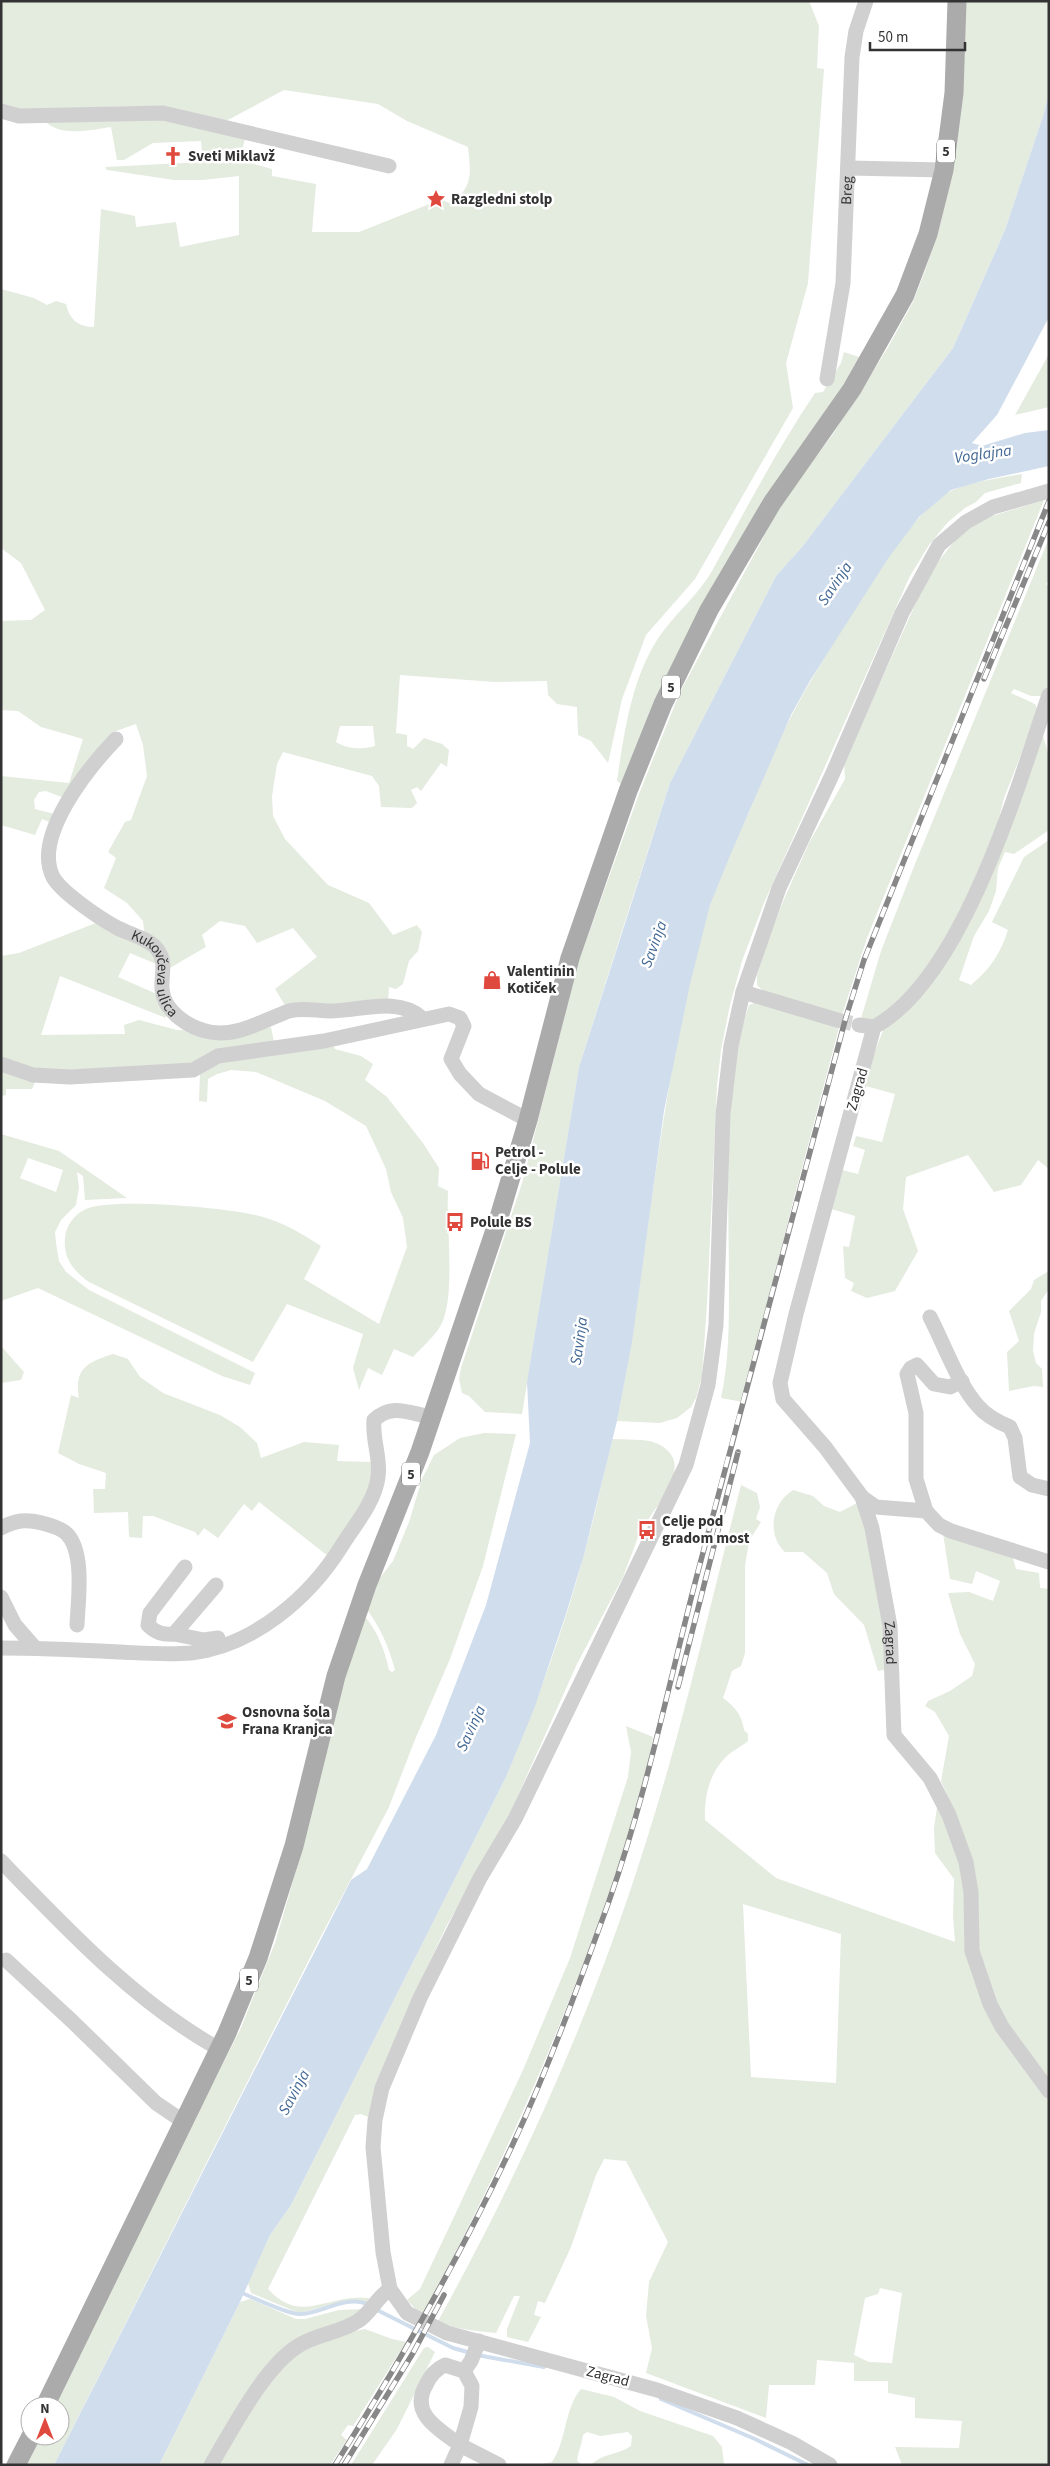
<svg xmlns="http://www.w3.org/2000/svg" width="1050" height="2466" font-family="'Source Sans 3',sans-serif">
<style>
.green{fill:#e4ebdf;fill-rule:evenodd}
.water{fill:#d0dded}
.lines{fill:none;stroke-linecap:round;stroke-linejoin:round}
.stream{stroke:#d0dded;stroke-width:4}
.minor-tunnel{stroke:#d6d6d6;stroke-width:15;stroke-dasharray:15 8;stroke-linecap:butt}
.minor{stroke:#d0d0d0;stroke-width:15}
.major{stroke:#ababab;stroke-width:19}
.rail-casing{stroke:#888;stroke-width:5.5}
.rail{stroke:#fff;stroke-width:4;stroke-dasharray:11;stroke-linecap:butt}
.labels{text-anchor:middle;stroke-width:5;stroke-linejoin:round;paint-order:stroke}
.shield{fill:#fff;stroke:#707070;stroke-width:1}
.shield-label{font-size:14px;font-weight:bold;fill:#333}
.poi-label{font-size:15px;font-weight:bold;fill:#333;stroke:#fff;text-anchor:start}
.street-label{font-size:15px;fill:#333;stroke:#fff}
.water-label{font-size:16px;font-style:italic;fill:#426894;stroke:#fff}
</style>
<rect width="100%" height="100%" fill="#fff"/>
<g class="green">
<path d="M 1,1 L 809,1 L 819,26 L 817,68 L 824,69 L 808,283 L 786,363 L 793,408 L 695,579 L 646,635 L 622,699 L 608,763 L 591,741 L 578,735 L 577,707 L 557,704 L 548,695 L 547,681 L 495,682 L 400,675 L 396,733 L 407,735 L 407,746 L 413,749 L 424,738 L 442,744 L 449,750 L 447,767 L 441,763 L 421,791 L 417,787 L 411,790 L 417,803 L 412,808 L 381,807 L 379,786 L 372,776 L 283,752 L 277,764 L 272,796 L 273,816 L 285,839 L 328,885 L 369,903 L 393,935 L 417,925 L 422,932 L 418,951 L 409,961 L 403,984 L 396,989 L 389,987 L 388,1003 L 286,1007 L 275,989 L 317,957 L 293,928 L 257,943 L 245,926 L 220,921 L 202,935 L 206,947 L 168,969 L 162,951 L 145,938 L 143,921 L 127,903 L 104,888 L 116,858 L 108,852 L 125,822 L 131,820 L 147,776 L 143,745 L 136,724 L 113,732 L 67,799 L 46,791 L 39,792 L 34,800 L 35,809 L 58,815 L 54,824 L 42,819 L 35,835 L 1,825 L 1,776 L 69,783 L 83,739 L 41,727 L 18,711 L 1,710 L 1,621 L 31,620 L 45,610 L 21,563 L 1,548 L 1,289 L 34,298 L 47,305 L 56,301 L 66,304 C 69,319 78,327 94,327 L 101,209 L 135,216 L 136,227 L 176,222 L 180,247 L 239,235 L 239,176 L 203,180 L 174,180 L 107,170 L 105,167 L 203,162 L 201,141 L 153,143 L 124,160 L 117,160 L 111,127 C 91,130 58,138 43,119 C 118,113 174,111 245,138 L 240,160 L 272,169 L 272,176 L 316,184 L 312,232 L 359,232 L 432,203 L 439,204 L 442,200 L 452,204 C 473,185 471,175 468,147 L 407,121 L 378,104 L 284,90 L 224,122 C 203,116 182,110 160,108 C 115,104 68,109 24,114 L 4,108 L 1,105 ZM 340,726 L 373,726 L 375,746 C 362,750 347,749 336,742 Z"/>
<polygon points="965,1 1049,1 1049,92 1044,113 1005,230 953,348 802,547 776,576 670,783 623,928 579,1067 522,1414 485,1412 469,1396 462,1393 459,1379 461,1368 523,1180 578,963 639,794 680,692 783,501 833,434 887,349 913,302 925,271 941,222 956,145"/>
<path d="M 844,352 L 862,358 C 815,427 765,497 723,569 C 682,638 650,710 621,784 L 617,781 C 624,734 631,681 657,640 C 673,615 697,597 712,571 C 745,511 776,451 815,393 L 823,392 L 841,363 Z"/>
<polygon points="1049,354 1049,407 1015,415"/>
<path d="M 1022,474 L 1021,483 L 985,493 L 976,502 L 965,508 L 948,522 L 929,545 L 910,576 L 764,903 L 742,961 L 730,1005 L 721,1050 L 717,1086 L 707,1304 L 702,1376 L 696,1398 L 691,1407 L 677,1418 L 660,1423 L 617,1421 C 650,1250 660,1075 709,908 C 719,875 735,843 749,812 C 763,779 776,745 793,713 C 808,684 825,656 842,628 C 864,592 916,506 953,490 C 975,481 999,478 1022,474 Z"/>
<polygon points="1044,500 867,938 842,1015 763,991 757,985 757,976 768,938 785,897 809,843 845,779 844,763 924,585 938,562 956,539 973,526 989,517"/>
<polygon points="1049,538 1049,581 1046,584 1049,586 1049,685 1041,696 1031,696 1014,689 1011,693 1035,704 1038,711 1004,798 994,838 957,919 924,975 878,1020 860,1022 881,951 915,864"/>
<path d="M 1041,729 L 1049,756 L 1049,830 L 1014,854 L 1005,852 L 998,868 L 996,891 L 989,911 L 974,936 L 959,980 L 971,985 C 990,969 1001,953 1008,930 L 992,922 L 1024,857 L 1049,840 L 1049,1169 L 1038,1160 L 1021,1185 L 994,1192 L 968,1155 L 906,1177 L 903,1209 L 918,1251 L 895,1291 L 867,1298 L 851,1291 L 854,1283 L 845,1278 L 843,1246 L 849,1247 L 855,1216 L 828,1208 L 838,1169 L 858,1174 L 865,1150 L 853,1146 L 856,1136 L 882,1142 L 895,1094 L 862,1085 L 884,1028 L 927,986 Z"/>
<polygon points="101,921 151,948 161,966 130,953 118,977 159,995 166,1006 166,1018 60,976 41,1035 125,1034 124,1025 139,1020 177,1030 250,1033 271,1027 274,1042 189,1066 117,1071 30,1071 1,1061 1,956 19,953"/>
<path d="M 757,1002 L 840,1024 L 793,1202 L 743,1402 L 721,1398 C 729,1361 729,1323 729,1285 C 729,1198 722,1087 749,1005 Z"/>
<path d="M 333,1044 L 335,1049 L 361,1056 L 373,1064 L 365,1080 L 387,1097 L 423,1143 L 439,1168 L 438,1186 L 448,1191 C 446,1225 456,1297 441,1325 C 434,1337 422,1347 413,1357 L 394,1349 L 382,1375 L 368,1368 L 359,1390 L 353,1368 L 363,1334 L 287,1304 L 253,1362 L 89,1282 C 74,1271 63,1259 65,1238 C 66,1226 74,1214 86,1209 C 112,1197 234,1208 263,1217 C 285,1223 302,1234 321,1246 L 304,1279 L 379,1324 L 407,1247 L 403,1218 L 391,1192 L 386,1169 L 366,1126 L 325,1101 L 256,1072 L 231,1070 L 217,1074 L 208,1079 L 207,1102 L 199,1101 L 200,1072 L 211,1064 Z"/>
<polygon points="1,1069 36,1080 32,1089 6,1089 6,1095 1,1096"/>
<path d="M 1,1134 L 59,1151 L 127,1198 L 85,1200 L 83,1176 L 77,1172 L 79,1187 L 76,1205 L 61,1220 L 55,1232 L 56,1243 L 59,1261 L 66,1272 L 89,1290 L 255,1373 L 250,1385 L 222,1376 L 38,1288 L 1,1301 ZM 28,1158 L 63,1170 L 56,1192 L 20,1178 Z"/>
<polygon points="1049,1271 1049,1289 1041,1301 1041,1312 1034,1334 1033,1351 1036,1363 1042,1369 1043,1387 1034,1386 1009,1391 1007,1352 1019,1341 1009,1311 1031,1289 1034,1280"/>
<polygon points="1,1346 24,1372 21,1380 1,1383"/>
<path d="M 113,1354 L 128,1359 L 140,1377 L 163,1393 L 220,1415 L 240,1427 L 257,1443 L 261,1458 L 304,1442 L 339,1445 L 337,1461 L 372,1462 L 372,1480 L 366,1495 L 328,1556 L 259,1502 L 252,1511 L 244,1504 L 218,1538 L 204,1528 L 198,1536 L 195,1532 L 153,1516 L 143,1516 L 142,1538 L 129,1537 L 128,1512 L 94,1513 L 93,1489 L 105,1489 L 106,1473 L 79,1464 L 58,1453 L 71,1395 L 79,1398 C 74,1369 87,1362 113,1354 Z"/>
<path d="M 484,1433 L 516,1434 L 483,1566 L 450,1659 L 414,1742 L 389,1807 L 320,1938 L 54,2465 L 25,2465 L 39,2436 L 60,2436 L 60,2406 L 54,2406 L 157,2193 L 240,2030 L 275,1943 L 301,1854 L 335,1704 L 363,1615 C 376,1627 386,1653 389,1670 L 392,1672 L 395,1670 C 389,1647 380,1626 365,1607 L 379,1579 L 393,1561 L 409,1522 L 422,1479 L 434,1455 L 460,1438 Z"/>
<path d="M 612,1439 C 625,1440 646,1438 658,1444 C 696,1462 659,1502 646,1523 L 641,1521 L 637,1530 L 640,1532 L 623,1577 L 577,1664 L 510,1813 L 446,1927 L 405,2015 L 372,2100 L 368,2117 L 361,2114 L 355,2115 L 268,2289 C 302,2326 327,2293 369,2298 L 367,2304 L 343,2302 L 299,2313 L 251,2293 L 248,2283 L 270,2235 L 291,2205 L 506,1777 C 536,1704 564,1630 584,1554 C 595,1516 603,1477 612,1439 Z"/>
<path d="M 741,1485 L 757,1493 L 760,1507 L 756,1519 L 761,1522 L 749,1541 L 745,1566 L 745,1653 L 741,1666 L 732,1671 L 723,1698 C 735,1707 742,1715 744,1730 L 748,1734 L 748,1741 C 741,1747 731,1751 725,1758 C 709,1774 704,1798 705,1820 L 776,1878 L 955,1942 L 953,1916 L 954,1879 L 935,1853 L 934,1828 L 937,1807 L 949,1799 L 941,1781 L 949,1736 L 935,1712 L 925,1706 L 928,1701 L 950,1691 L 972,1676 L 975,1664 L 960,1634 L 948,1593 L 969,1592 L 993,1601 L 1000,1581 L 976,1571 L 972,1584 L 950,1579 L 943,1533 L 1013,1558 L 1016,1569 L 1039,1573 L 1040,1588 L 1049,1589 L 1049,2465 L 902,2465 L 895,2447 L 959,2448 L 962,2421 L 915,2418 L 915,2398 L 888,2393 L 888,2381 L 854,2381 L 854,2363 L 817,2360 L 815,2385 L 769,2385 L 766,2418 L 646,2373 L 652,2348 L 646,2316 L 649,2282 L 668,2242 L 626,2161 L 604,2159 L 596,2175 L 571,2247 L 545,2303 L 538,2301 L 534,2315 L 541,2317 L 528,2342 L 507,2337 L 507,2329 L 520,2296 L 514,2296 L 496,2333 C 476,2331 456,2329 437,2323 C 521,2171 593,2011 645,1845 C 683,1727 710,1605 741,1485 ZM 743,1904 L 841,1934 L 836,2083 L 751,2077 ZM 880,2288 L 902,2293 L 892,2363 L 869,2362 L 854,2355 L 865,2298 L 878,2294 Z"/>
<path d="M 793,1490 L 813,1496 L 824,1506 L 840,1512 L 859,1502 L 872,1535 L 888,1669 L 878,1671 L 864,1625 L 834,1594 L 827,1573 L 803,1552 L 785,1552 C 766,1534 772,1503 793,1490 Z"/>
<path d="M 626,1726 L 653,1737 C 642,1803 618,1866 596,1929 C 548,2062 490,2191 422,2316 L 407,2300 L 420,2289 L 523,2070 L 570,1958 L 628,1777 L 631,1752 Z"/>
<polygon points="250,2299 296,2319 305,2319 339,2310 364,2309 359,2316 311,2332 205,2465 159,2465 240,2302"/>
<path d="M 365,2329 L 392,2339 L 406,2342 L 353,2426 L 348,2425 L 341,2435 L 347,2440 L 330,2465 L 217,2465 C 239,2431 267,2373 299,2350 C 317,2338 344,2334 365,2329 Z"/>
<polygon points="428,2347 435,2352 397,2429 372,2465 351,2465 424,2348"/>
<path d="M 581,2389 L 614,2397 L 640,2411 L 713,2436 L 722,2447 L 724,2465 L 591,2465 C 603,2453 618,2455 631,2446 L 632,2436 L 628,2432 L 600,2436 L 587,2432 L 583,2435 C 582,2445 578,2451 577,2461 L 582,2465 L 539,2465 L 552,2462 C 567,2440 564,2409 581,2389 Z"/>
</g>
<polygon class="water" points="1049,92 1049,317 997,415 972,443 982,446 1025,433 1049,430 1049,466 989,479 951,490 919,517 889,557 811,679 791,715 729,858 710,905 690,984 664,1111 632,1342 617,1421 584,1555 566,1614 534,1709 506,1777 291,2205 270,2235 240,2302 159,2465 54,2465 351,1880 367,1869 436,1735 486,1605 530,1443 527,1382 579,1067 670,783 776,576 802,547 953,348 1005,230 1044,113"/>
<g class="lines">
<g class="stream">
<path d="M 240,2292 C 251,2297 287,2313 298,2314 C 319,2316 345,2293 369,2305"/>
<polyline points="375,2309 453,2348 471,2353"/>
<polyline points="477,2355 544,2367"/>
<polyline points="661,2399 755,2439 808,2465"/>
</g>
<polyline class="minor-tunnel" points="837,1020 859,1025"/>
<g class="minor">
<polyline points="1,111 19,116 163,113 389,166"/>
<polyline points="848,168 944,170"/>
<path id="s1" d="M 827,379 L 843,283 L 852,57 L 856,31 L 866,1"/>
<path d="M 1049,695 C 1017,788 963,979 874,1027 L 796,1314 L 780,1383 L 783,1399 L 825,1447 L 862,1497 L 876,1507 L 926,1511 L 939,1525 L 951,1531 L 1049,1562"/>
<path id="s2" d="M 116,739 C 90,766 32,836 53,877 C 61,892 98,917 114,926 C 127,934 147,937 157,949 C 167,962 161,974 162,989 C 164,1012 189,1028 210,1032 C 238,1037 264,1020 289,1011 C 303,1007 317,1011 331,1011 C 359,1011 398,996 422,1018"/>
<polyline points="743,992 837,1020"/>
<polyline points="859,1025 874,1027"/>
<polyline points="1,1064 33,1075 70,1077 193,1070 218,1056 324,1041 449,1014 460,1018 464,1026 451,1059 460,1074 479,1094 528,1120"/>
<path d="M 930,1317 C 944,1344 958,1384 978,1406 C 986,1416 998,1422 1010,1427 L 1015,1438 L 1020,1477 L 1032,1485 L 1049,1489"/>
<path id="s3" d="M 862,1497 L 872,1528 L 890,1626 L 894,1735 L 930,1778 L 949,1815 L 966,1862 L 971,1892 L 972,1951 L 990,2004 L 1002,2027 L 1049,2091"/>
<polyline points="926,1511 916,1479 916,1413 907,1374 911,1368 917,1365 934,1384 950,1387 962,1381"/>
<path d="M 1,1528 C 16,1520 26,1519 42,1523 C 50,1525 61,1528 67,1534 C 85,1553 78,1601 77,1625"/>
<polyline points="216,1585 174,1634 204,1640 218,1638"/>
<polyline points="1,1597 15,1625 35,1648"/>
<path d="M 174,1634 C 163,1635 156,1633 148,1625 L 150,1613 L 185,1567"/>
<path d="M 1,1648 C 41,1648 80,1650 119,1652 C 142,1653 167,1655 191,1653 C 253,1646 309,1598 341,1547 C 354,1526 375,1502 378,1477 C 381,1458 372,1440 374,1420 C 392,1403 408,1413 431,1417"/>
<path d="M 1,1861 C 68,1930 135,2002 219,2049"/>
<polyline points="6,1960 73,2022 156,2103 184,2122"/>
<polyline points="464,2371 471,2361 479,2341"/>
<path d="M 211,2465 C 232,2430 264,2367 298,2346 C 316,2334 340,2333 358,2321 C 371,2313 376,2298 390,2289"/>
<path d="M 451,2465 L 460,2445 C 440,2430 409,2414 426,2385 C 430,2376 436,2369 445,2365 L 464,2371 L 472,2386 L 471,2407 L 460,2445 L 499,2465"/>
<polyline points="830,2465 792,2443 737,2418 657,2390 447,2333 407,2313 390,2289 383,2252 373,2147 375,2120 382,2088 420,1998 480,1878 515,1819 686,1465 708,1385 716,1325 723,1114 731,1046 743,992 779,888 832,775 902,613 939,545 966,522 993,507 1049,491"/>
</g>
<g class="major">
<polyline points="45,2406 227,2033 258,1958 294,1846 336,1676 367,1585 420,1452 497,1224 528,1120 570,958 628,791 663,704 709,610 772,503 852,389 905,295 928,234 944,170 954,93 957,1"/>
<polyline points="16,2465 31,2436"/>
</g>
<g class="rail-casing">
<g id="rail">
<polyline points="984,679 1049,522"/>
<polyline points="678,1687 738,1452"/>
<path d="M 335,2465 C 400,2362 460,2257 512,2146 C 549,2067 579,1984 609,1901 C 646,1796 668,1687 696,1579 C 745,1392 796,1205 846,1017 L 864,960 L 1049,501"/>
<polyline points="344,2465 413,2353 444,2295"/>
</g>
</g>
<use href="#rail" class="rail"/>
</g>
<defs>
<g id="church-bare" transform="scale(1.5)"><path d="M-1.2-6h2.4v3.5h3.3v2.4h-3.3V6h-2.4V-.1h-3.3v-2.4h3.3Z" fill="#e0493e" stroke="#fff" stroke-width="2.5" paint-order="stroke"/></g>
<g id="sight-bare" transform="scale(1.5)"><path d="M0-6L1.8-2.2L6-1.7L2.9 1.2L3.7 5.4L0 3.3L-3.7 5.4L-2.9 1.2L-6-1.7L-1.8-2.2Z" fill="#e0493e" stroke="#fff" stroke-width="2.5" paint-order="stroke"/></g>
<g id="shop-bare" transform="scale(1.5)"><path d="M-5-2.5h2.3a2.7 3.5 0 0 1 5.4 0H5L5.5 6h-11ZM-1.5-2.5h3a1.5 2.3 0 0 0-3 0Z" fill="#e0493e" stroke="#fff" stroke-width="2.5" paint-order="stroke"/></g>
<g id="fuel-bare" transform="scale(1.5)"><path d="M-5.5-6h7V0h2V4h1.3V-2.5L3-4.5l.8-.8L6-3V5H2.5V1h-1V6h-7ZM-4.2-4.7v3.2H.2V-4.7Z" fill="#e0493e" stroke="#fff" stroke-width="2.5" paint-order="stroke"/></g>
<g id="bus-bare" transform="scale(1.5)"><path d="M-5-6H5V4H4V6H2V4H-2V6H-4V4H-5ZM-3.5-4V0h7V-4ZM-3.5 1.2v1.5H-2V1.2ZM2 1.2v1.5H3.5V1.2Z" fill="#e0493e" stroke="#fff" stroke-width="2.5" paint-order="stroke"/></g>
<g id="school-bare" transform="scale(1.5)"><path d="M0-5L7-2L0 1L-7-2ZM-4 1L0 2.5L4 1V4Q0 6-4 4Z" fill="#e0493e" stroke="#fff" stroke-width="2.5" paint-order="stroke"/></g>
</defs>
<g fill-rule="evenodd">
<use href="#church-bare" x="173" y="156"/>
<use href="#sight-bare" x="436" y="199"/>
<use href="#shop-bare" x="492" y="980"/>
<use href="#fuel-bare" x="480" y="1161"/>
<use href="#bus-bare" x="455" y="1222"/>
<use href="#bus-bare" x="647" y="1530"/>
<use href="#school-bare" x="227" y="1721"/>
</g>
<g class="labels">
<g class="shield">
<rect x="937" y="139.5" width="18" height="23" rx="4"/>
<rect x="662" y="675.5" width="18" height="23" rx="4"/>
<rect x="402" y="1462.5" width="18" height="23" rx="4"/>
<rect x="240" y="1968.5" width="18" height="23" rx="4"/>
</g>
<g class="shield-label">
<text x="946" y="156">5</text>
<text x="671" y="692">5</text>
<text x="411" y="1479">5</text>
<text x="249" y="1985">5</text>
</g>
<g class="poi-label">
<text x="188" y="161">Sveti Miklavž</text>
<text x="451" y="204">Razgledni stolp</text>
<text x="507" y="976">Valentinin<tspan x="507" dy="17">Kotiček</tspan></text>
<text x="495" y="1157">Petrol -<tspan x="495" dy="17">Celje - Polule</tspan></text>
<text x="470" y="1227">Polule BS</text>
<text x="662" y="1526">Celje pod<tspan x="662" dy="17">gradom most</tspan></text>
<text x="242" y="1717">Osnovna šola<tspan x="242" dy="17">Frana Kranjca</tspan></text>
</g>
<g class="street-label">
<text dy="5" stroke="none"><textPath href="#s1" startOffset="190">Breg</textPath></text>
<text dy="5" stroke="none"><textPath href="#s2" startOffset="308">Kukovčeva ulica</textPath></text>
<text transform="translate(857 1089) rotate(-74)" y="5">Zagrad</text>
<text dy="5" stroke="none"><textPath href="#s3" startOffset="149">Zagrad</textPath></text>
<text transform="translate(608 2376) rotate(15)" y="5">Zagrad</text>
</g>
<g class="water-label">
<text transform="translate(983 453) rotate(-8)" y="6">Voglajna</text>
<text transform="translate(834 583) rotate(-56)" y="6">Savinja</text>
<text transform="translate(653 944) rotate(-70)" y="6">Savinja</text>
<text transform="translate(578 1341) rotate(-82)" y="6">Savinja</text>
<text transform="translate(470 1728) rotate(-65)" y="6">Savinja</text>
<text transform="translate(293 2092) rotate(-62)" y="6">Savinja</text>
</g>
</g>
<rect width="1050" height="2466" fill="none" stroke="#333333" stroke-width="5"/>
<g transform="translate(45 2421)"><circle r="24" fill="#ffffff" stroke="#adadad"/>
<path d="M0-4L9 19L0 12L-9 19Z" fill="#e0493e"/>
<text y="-8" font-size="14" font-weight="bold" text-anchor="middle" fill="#333333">N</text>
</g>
<path d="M870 42v8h95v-8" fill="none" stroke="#333333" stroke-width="2.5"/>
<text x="878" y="42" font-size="15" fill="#333333" stroke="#ffffff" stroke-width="4" paint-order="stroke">50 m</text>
</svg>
